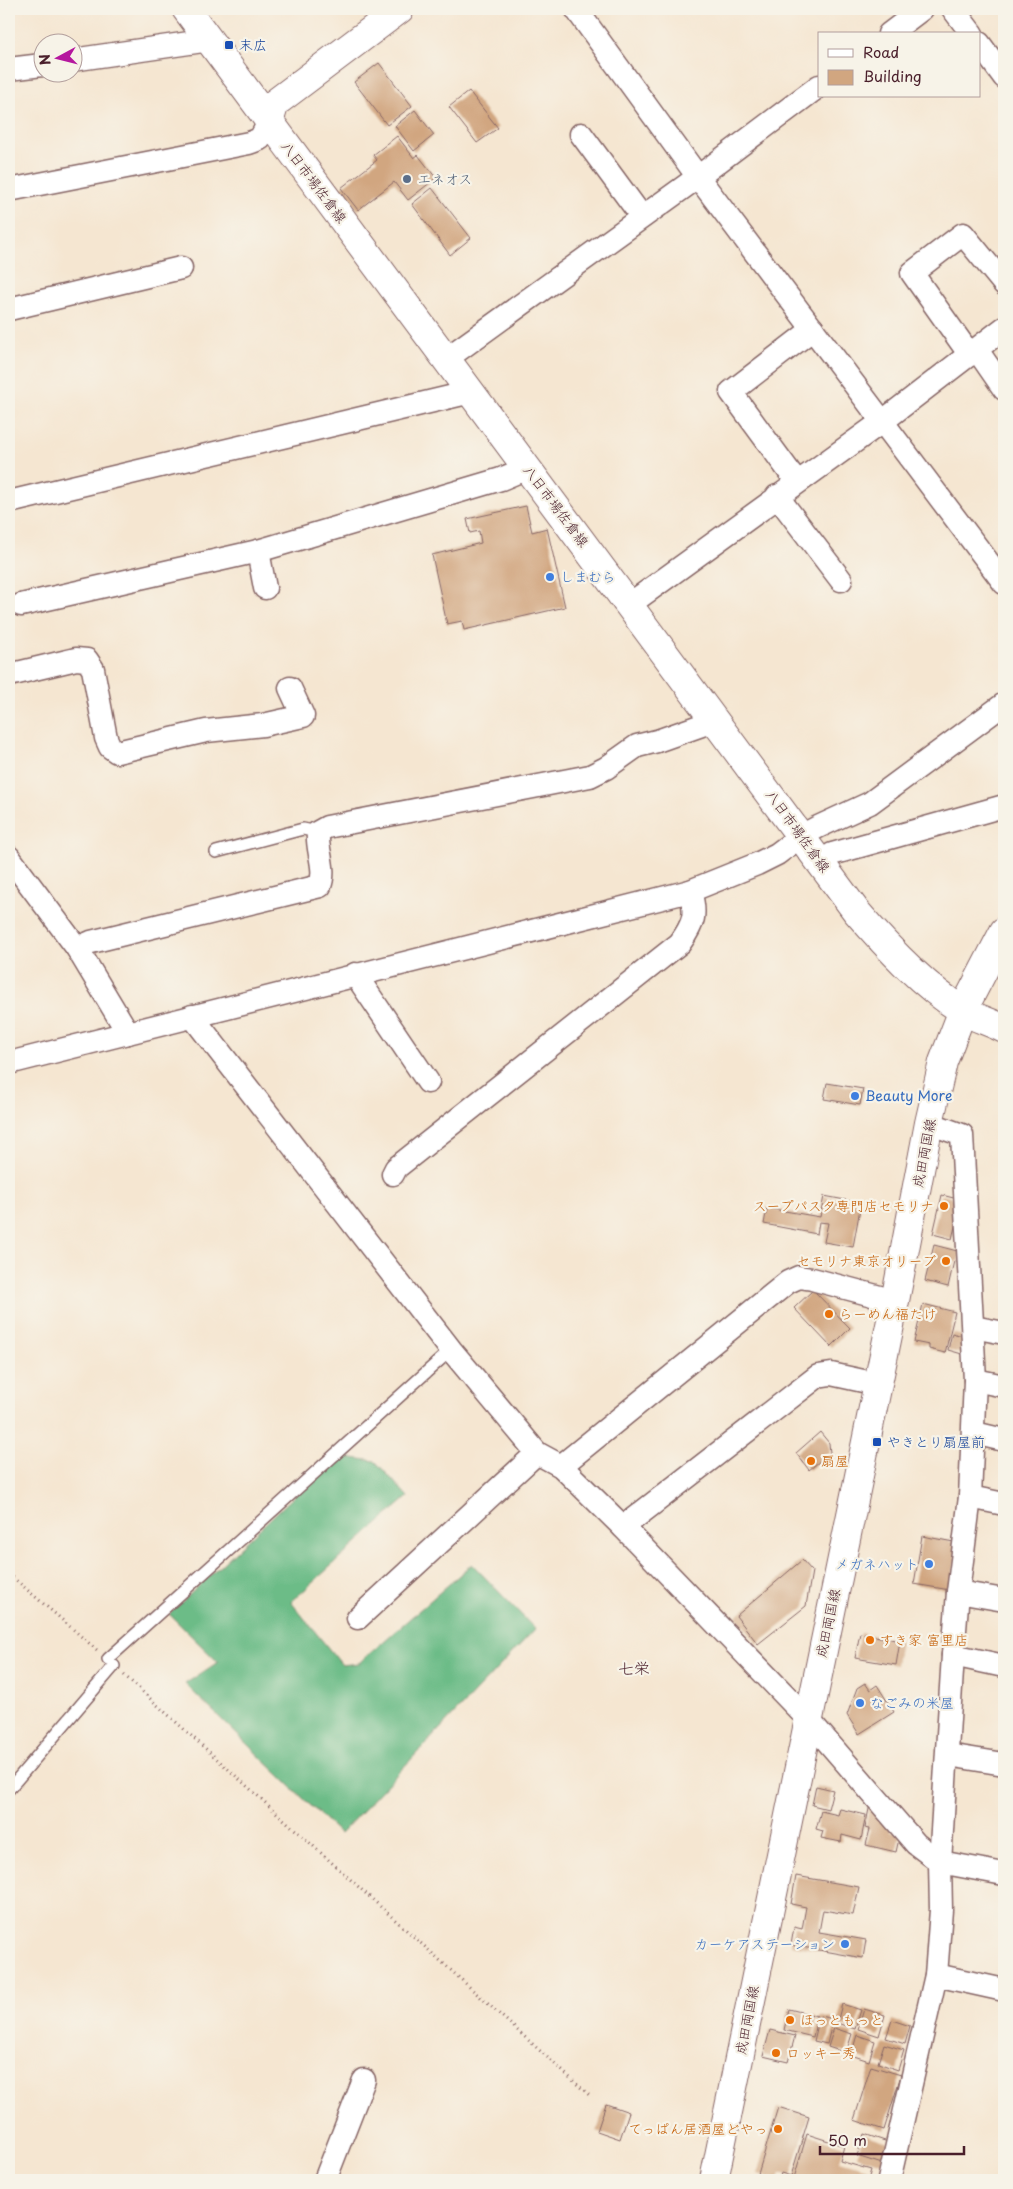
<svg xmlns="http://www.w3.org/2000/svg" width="1013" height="2189" font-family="'Playpen Sans','Klee One',sans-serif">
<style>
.forest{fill:#6cbc87;stroke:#5b6e59}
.building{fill:#d1a680}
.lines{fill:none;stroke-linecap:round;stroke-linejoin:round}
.lane-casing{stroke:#866565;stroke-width:14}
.street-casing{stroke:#866565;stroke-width:25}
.secondary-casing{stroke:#866565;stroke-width:30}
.path{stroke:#866565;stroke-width:3;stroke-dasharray:1 4;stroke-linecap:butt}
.lane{stroke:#fff;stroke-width:11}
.street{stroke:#fff;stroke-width:22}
.secondary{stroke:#fff;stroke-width:28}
.transit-dot{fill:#1a4fb4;stroke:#f7f3e8;stroke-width:2}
.service-dot{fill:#5c6f8a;stroke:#f7f3e8;stroke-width:2}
.shop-dot{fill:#3f7fe0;stroke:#f7f3e8;stroke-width:2}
.food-dot{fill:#e8710a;stroke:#f7f3e8;stroke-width:2}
.labels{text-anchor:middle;stroke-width:4.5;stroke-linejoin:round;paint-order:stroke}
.transit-label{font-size:14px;fill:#164399;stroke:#f7f3e8;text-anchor:start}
.service-label{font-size:14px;fill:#4e5e75;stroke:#f7f3e8;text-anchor:start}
.street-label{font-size:14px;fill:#4a1f2b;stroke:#f7f3e8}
.shop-label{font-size:14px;fill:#366cbe;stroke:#f7f3e8;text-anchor:start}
.food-label{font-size:14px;fill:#c56008;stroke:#f7f3e8;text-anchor:start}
.quarter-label{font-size:16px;fill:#4a1f2b;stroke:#f7f3e8}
</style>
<rect width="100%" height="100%" fill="#f7f3e8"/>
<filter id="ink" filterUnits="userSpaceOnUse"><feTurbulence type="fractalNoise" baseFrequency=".02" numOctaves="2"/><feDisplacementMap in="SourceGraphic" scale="10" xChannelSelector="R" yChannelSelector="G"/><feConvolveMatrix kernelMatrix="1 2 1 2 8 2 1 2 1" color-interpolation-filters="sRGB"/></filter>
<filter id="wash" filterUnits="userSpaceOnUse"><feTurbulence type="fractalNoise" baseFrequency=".0096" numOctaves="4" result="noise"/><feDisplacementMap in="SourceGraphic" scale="20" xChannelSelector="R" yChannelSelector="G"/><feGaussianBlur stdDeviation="1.12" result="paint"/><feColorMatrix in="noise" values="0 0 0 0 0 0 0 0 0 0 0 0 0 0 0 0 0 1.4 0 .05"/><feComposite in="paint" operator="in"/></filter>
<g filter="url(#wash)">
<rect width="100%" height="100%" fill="#f5e6d1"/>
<polygon class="forest" points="337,1456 375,1461 408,1497 291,1602 342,1665 359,1663 472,1564 535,1629 340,1834 185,1684 218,1662 169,1614"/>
<g id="blocks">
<g class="building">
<polygon points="379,63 412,106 387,125 354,82"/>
<polygon points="469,91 498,128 477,143 449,107"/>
<polygon points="415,110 434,135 414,151 395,126"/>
<polygon points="397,136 414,158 418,155 436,178 408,200 394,182 358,210 341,188 377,160 373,155"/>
<polygon points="432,188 471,238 450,255 412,204"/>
<polygon points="526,506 532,532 547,528 565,607 464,630 462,621 447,624 432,555 481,543 479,531 470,533 467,519"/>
<polygon points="827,1083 863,1089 860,1105 824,1099"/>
<polygon points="942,1195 961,1200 952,1239 933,1234"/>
<polygon points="824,1196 861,1203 853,1247 824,1242 828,1223 819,1222 817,1234 764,1224 767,1208 820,1217"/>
<polygon points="934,1245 961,1252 958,1263 954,1261 948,1287 925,1281"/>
<polygon points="813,1290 850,1328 831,1347 794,1308"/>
<polygon points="923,1304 955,1312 945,1353 929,1349 929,1345 914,1342"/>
<polygon points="952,1333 966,1337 962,1354 948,1350"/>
<polygon points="820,1432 829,1443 830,1453 809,1470 796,1453"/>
<polygon points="922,1536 959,1543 950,1590 914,1584"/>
<polygon points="802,1560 812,1571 806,1606 758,1644 736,1616"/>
<polygon points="860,1633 900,1641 896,1665 855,1658"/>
<polygon points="865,1683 870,1690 877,1685 894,1712 859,1734 847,1715 857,1688"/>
<polygon points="816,1786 833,1790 828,1809 812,1805"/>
<polygon points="870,1804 892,1822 890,1832 900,1834 896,1852 866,1845 870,1829 865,1828"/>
<polygon points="840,1809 866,1815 861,1840 842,1835 841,1842 821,1838 823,1831 816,1829 821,1811 838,1815"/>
<polygon points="796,1876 859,1887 853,1915 823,1910 819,1932 866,1940 863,1958 791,1945 794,1927 802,1929 806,1907 791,1904"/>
<polygon points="842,2004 861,2010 855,2029 837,2023"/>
<polygon points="789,2009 817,2016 813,2037 784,2030"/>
<polygon points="864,2009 885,2015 879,2036 858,2029"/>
<polygon points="820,2016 833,2019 827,2044 814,2041"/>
<polygon points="892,2020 910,2026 905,2044 886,2038"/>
<polygon points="834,2028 852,2034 846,2053 828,2047"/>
<polygon points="770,2030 795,2036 788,2062 763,2056"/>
<polygon points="857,2035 875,2041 869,2061 851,2055"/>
<polygon points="884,2044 904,2050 898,2070 878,2063"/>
<polygon points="871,2066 901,2075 884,2130 854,2120"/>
<polygon points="606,2104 629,2112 620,2139 597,2131"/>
<polygon points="778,2107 809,2117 791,2176 781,2173 779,2180 758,2174"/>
<polygon points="807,2134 844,2146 840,2161 871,2170 868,2180 800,2180 794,2178"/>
<polygon points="864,2134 888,2142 882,2164 857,2156"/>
</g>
</g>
</g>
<g filter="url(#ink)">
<use href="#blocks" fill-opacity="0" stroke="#866565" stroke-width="1"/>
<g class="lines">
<g class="lane-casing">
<g id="lane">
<polyline points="216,852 303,829 318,832"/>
<polyline points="108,1659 451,1350"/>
<polyline points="9,1789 114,1666"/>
</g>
</g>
<g class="street-casing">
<g id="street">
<polyline points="576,9 698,177 1004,583"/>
<polyline points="953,9 972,34"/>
<polyline points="889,34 922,9"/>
<polyline points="979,43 1004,77"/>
<polyline points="72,60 210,40"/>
<polyline points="9,69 42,65"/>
<polyline points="581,134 642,217"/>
<polyline points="9,190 249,143 260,139 269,122"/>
<polyline points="9,309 181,268"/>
<polyline points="977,350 1004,389"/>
<polyline points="970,355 912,273 963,234 1004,284"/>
<polyline points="446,359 698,177 819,86"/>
<polyline points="797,482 731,392 813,329"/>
<polyline points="777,496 841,580"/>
<polyline points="9,502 471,392"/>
<polyline points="258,551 265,588"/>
<polyline points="630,604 883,421 1004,328"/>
<polyline points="21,605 258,551 501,479 527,468"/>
<polyline points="9,675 76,659 87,660 93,669 106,738 110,747 117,752 206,731 263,725 303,716 290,688"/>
<polyline points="832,854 1004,806"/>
<polyline points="9,857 77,948 128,1033"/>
<path d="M 77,948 L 91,942 L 320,886 C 327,868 316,850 318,832 L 327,827 L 590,776 L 606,768 L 637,746 L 657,741 L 716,720"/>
<polyline points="355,974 428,1082"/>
<polyline points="192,1016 451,1350 537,1453 561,1466 623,1527 808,1719 916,1844 940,1862 1004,1874"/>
<polyline points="9,1063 690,891 757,864 777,854 801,836 818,827 870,803 1004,704"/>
<path d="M 393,1174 L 396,1168 L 680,943 C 694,923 697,915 690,891"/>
<polyline points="973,1327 1004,1333"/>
<polyline points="975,1380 1004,1386"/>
<polyline points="974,1433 1004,1440"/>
<polyline points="561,1466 788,1282 799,1277 812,1279 895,1301"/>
<polyline points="970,1497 1004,1504"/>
<polyline points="623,1527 818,1376 831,1374 877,1384"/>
<polyline points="958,1592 1004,1600"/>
<polyline points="358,1618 537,1453"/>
<polyline points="953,1655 1004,1666"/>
<polyline points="948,1755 1004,1764"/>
<polyline points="936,1975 1004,1990"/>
<polyline points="325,2180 364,2080"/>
<polyline points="889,2180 936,1975 941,1910 940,1862 953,1655 958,1592 970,1497 975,1380 962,1135 929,1123"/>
</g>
</g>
<g class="secondary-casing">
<g id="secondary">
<path d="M 186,9 L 856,911 C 886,946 923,986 962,1010 C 975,1018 991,1022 1004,1029"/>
<polyline points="269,122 275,103 400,9"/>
<polyline points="714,2180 895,1301 929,1123 943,1062 963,1010 1004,931"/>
</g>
</g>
<g class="path">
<polyline points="9,1574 97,1650"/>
<polyline points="124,1675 589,2095"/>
<polyline points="737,2174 763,2180"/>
</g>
<use href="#lane" class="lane"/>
<use href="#street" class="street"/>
<use href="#secondary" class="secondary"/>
</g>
</g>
<g class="transit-dot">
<rect x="224" y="40" width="10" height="10" rx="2.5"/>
<rect x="872" y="1437" width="10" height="10" rx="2.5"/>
</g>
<circle class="service-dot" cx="407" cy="179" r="5"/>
<g class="shop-dot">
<circle cx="550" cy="577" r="5"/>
<circle cx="855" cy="1096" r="5"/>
<circle cx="929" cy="1564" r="5"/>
<circle cx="860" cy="1703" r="5"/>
<circle cx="845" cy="1944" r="5"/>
</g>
<g class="food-dot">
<circle cx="944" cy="1206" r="5"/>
<circle cx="946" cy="1261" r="5"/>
<circle cx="829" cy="1314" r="5"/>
<circle cx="811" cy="1461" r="5"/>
<circle cx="870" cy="1640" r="5"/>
<circle cx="790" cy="2020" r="5"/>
<circle cx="776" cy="2053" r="5"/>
<circle cx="778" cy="2129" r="5"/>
</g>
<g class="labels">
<g class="transit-label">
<text x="239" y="50">末広</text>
<text x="887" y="1447">やきとり扇屋前</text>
</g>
<g class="service-label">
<text x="417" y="184">エネオス</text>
</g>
<g class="street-label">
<text transform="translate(314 182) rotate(53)" y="5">八日市場佐倉線</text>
<text transform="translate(556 506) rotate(53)" y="5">八日市場佐倉線</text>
<text transform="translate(798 831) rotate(54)" y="5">八日市場佐倉線</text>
<text transform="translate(924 1153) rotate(-79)" y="5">成田両国線</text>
<text transform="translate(828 1623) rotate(-78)" y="5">成田両国線</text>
<text transform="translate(747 2020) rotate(-79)" y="5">成田両国線</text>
</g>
<g class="shop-label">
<text x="560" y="582">しまむら</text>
<text x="865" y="1101">Beauty More</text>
<text x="919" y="1569" text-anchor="end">メガネハット</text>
<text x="870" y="1708">なごみの米屋</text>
<text x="835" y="1949" text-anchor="end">カーケアステーション</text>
</g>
<g class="food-label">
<text x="934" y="1211" text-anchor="end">スープパスタ専門店セモリナ</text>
<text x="936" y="1266" text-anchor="end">セモリナ東京オリーブ</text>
<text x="839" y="1319">らーめん福たけ</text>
<text x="821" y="1466">扇屋</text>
<text x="880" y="1645">すき家 富里店</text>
<text x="800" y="2025">ほっともっと</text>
<text x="786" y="2058">ロッキー秀</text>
<text x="768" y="2134" text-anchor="end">てっぱん居酒屋どやっ</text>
</g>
<g class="quarter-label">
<text x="634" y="1674">七栄</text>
</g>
</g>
<rect width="1013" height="2189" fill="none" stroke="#f7f3e8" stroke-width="30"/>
<rect x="818" y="32" width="162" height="65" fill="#f7f3e8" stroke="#b29e9c"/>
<rect x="828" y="49" width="25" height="8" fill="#ffffff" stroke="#b29e9c"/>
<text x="863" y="58" font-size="15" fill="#4a1f2b">Road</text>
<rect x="828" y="70" width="25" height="15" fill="#d1a680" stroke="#b29e9c"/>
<text x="863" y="82" font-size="15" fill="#4a1f2b">Building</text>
<g transform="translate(58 58) rotate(263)"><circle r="24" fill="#f7f3e8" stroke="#b29e9c"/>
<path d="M0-4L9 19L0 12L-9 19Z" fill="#b5179e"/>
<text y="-8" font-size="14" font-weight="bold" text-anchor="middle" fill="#4a1f2b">N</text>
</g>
<path d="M820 2146v8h144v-8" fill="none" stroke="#4a1f2b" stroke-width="2.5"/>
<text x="828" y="2146" font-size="15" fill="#4a1f2b" stroke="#f7f3e8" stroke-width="4" paint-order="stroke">50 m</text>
</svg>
